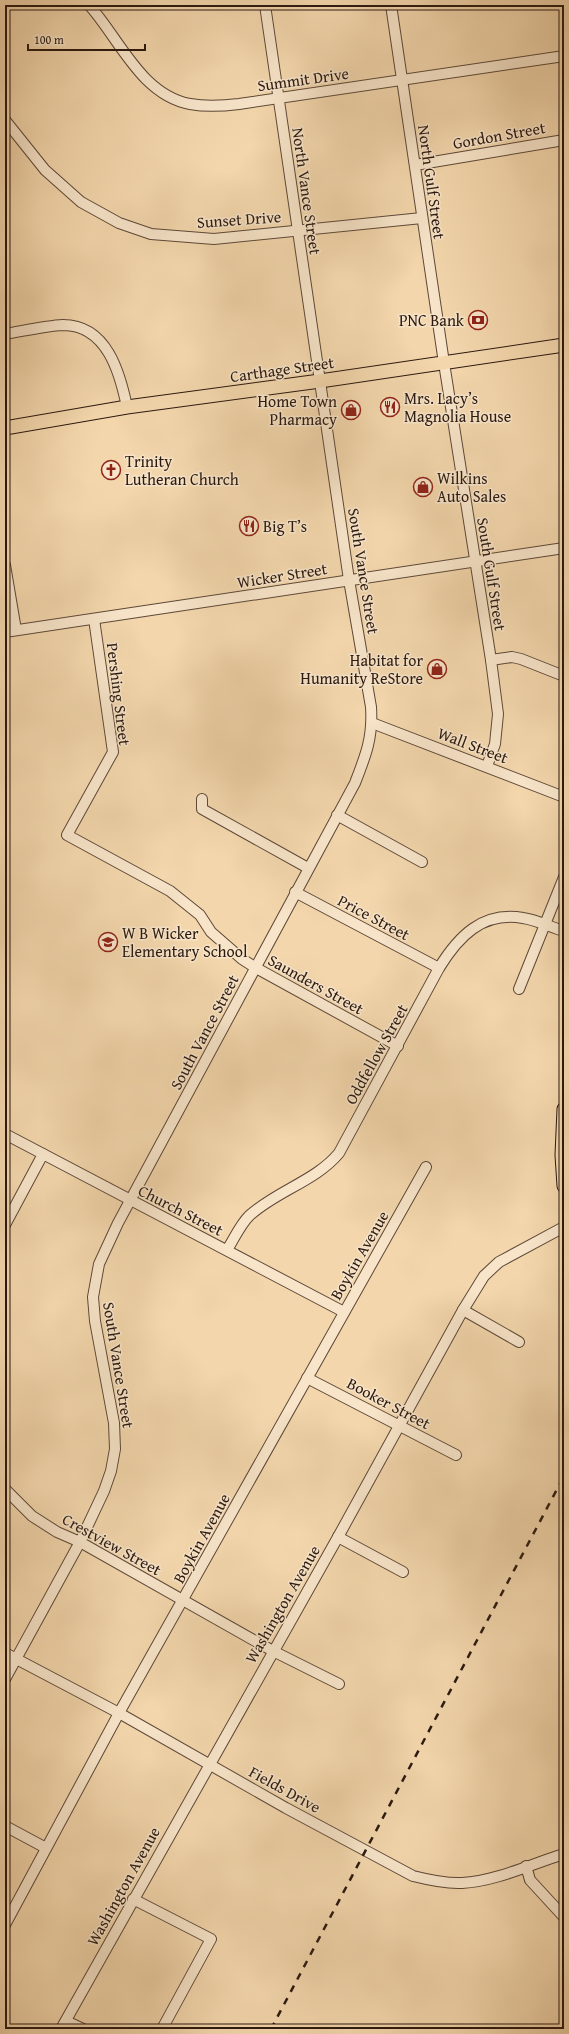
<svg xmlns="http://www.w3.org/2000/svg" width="569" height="2034" font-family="'Gentium Book Plus',serif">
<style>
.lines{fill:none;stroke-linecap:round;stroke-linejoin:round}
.minor-casing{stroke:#5d4837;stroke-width:12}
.major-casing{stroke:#2b1910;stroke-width:15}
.minor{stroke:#f7e4c9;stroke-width:10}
.major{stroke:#f3d6ac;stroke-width:13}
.rail{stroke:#2b1910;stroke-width:2.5;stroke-dasharray:7 7;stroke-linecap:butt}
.labels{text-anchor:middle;stroke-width:3;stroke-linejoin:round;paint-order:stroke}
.street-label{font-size:16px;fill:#2b1910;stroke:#f7e4c9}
.poi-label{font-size:16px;fill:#2b1910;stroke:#f7e4c9;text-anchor:start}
</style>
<rect width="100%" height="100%" fill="#f3d6ac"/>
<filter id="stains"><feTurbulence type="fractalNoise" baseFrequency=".005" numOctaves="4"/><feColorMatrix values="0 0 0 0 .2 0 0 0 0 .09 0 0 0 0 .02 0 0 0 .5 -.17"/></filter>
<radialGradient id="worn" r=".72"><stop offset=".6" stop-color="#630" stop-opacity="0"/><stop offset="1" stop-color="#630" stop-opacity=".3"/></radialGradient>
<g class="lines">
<g class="minor-casing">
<g id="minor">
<path d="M 89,5 C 119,38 141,95 190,104 C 206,107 223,106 239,104 L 564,56"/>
<polyline points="391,5 444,363 491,660 498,714 495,744 487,766"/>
<polyline points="5,120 45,170 81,202 119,223 151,234 214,239 422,218"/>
<polyline points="415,165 564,140"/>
<path d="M 5,334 C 24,331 44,326 63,325 C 107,325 120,373 127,407"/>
<polyline points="5,565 16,630"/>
<polyline points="94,619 113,752 67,835 170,891 200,915 211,932 242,959 256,968 398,1046"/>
<polyline points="5,632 564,548"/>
<polyline points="491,660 512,657 521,659 564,676"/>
<polyline points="372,723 564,797"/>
<polyline points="202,799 202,809 308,868"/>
<polyline points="337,815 422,862"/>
<polyline points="295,892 439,968"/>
<polyline points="519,989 564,877"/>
<polyline points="5,1134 344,1312"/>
<polyline points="5,1225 43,1154"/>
<path d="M 227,1250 C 234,1239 240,1225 249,1216 C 276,1191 316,1181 339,1153 L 439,968 C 458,937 482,911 523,918 C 537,920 550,927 564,931"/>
<polyline points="463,1310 519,1342"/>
<polyline points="307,1378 456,1455"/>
<polyline points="5,1489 32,1516 57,1532 80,1542 273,1651 339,1684"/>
<polyline points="338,1537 403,1572"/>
<path d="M 5,1653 L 119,1713 L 286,1808 L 413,1876 C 429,1880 446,1884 462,1883 C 497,1881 531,1864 564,1854"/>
<path d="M 5,1679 L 80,1542 L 104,1491 L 111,1471 L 115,1449 L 114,1423 L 95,1321 L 93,1297 L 99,1264 L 118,1223 L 355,783 C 366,755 373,737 371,707 L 349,580 L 265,5"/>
<polyline points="5,1826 46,1848"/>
<polyline points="526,1866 530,1880 564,1917"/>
<polyline points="133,1899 211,1939 162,2029"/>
<polyline points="5,1925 119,1713 426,1167"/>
<polyline points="66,2021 83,2029"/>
<polyline points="61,2029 338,1537 463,1310 484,1276 499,1262 564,1227"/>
</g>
</g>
<g class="major-casing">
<g id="major">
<polyline points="5,428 127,407 320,381 564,345"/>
<polyline points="564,1109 562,1155 564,1186"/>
</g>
</g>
<use href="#minor" class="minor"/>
<use href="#major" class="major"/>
<polyline class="rail" points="271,2029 564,1476"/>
</g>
<defs>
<g id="bank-ring" transform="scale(1)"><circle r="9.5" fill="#f7e4c9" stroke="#8f2418" stroke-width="1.5"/><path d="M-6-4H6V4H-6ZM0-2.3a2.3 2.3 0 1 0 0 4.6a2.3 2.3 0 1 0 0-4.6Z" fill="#8f2418"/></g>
<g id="restaurant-ring" transform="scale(1)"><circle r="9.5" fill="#f7e4c9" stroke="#8f2418" stroke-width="1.5"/><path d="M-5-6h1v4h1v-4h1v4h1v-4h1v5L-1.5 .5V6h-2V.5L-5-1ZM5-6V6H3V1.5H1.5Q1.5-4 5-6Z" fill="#8f2418"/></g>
<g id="shop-ring" transform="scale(1)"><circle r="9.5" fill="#f7e4c9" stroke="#8f2418" stroke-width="1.5"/><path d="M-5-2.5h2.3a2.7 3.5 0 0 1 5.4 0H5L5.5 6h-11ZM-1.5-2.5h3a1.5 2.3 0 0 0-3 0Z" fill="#8f2418"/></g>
<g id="church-ring" transform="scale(1)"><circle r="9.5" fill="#f7e4c9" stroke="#8f2418" stroke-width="1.5"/><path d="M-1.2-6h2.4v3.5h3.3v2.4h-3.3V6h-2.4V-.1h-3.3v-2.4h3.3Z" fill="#8f2418"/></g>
<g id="school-ring" transform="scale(1)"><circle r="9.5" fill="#f7e4c9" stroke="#8f2418" stroke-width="1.5"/><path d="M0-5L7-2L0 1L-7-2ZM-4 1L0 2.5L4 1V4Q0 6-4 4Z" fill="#8f2418"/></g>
</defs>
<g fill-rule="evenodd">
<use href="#bank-ring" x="478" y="320"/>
<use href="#restaurant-ring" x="390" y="407"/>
<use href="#shop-ring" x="351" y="410"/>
<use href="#church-ring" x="111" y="470"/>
<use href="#shop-ring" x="423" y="487"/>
<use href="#restaurant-ring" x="249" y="526"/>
<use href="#shop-ring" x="437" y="669"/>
<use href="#school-ring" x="108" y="942"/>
</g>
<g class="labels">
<g class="street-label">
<text transform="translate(303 79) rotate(-8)" y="6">Summit Drive</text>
<text transform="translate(499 135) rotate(-10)" y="6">Gordon Street</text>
<text transform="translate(432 182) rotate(82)" y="6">North Gulf Street</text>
<text transform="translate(307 191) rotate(82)" y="6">North Vance Street</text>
<text transform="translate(239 219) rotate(-4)" y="6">Sunset Drive</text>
<text transform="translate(282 369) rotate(-8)" y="6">Carthage Street</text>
<text transform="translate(364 571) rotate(81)" y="6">South Vance Street</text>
<text transform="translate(492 574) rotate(81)" y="6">South Gulf Street</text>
<text transform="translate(282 575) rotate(-9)" y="6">Wicker Street</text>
<text transform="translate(119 694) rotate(83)" y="6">Pershing Street</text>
<text transform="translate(473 745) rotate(21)" y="6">Wall Street</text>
<text transform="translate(374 917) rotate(28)" y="6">Price Street</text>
<text transform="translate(316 984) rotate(29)" y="6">Saunders Street</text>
<text transform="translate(204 1032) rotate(-62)" y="6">South Vance Street</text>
<text transform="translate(376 1054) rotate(-61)" y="6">Oddfellow Street</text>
<text transform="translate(181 1210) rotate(27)" y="6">Church Street</text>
<text transform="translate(359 1255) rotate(-60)" y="6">Boykin Avenue</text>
<text transform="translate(119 1365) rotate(81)" y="6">South Vance Street</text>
<text transform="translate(389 1403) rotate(28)" y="6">Booker Street</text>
<text transform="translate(201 1538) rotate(-61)" y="6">Boykin Avenue</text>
<text transform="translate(112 1544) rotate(29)" y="6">Crestview Street</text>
<text transform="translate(282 1604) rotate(-60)" y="6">Washington Avenue</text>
<text transform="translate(285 1789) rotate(29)" y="6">Fields Drive</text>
<text transform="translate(123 1886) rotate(-61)" y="6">Washington Avenue</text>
</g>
<g class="poi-label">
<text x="464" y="326" text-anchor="end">PNC Bank</text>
<text x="404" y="404">Mrs. Lacy’s<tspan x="404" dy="18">Magnolia House</tspan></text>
<text x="337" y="407" text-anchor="end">Home Town<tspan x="337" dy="18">Pharmacy</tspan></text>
<text x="125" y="467">Trinity<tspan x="125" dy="18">Lutheran Church</tspan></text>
<text x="437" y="484">Wilkins<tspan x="437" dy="18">Auto Sales</tspan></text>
<text x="263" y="532">Big T’s</text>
<text x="423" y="666" text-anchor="end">Habitat for<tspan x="423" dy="18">Humanity ReStore</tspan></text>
<text x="122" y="939">W B Wicker<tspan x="122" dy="18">Elementary School</tspan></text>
</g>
</g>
<rect width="569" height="2034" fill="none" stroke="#f3d6ac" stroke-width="20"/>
<rect x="6" y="6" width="557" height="2022" fill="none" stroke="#2b1910" stroke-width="2"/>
<rect x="10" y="10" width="549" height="2014" fill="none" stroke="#2b1910"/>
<path d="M28 44v6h117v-6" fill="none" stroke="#2b1910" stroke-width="2"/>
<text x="34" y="44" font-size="12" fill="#2b1910" stroke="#f7e4c9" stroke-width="3" paint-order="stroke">100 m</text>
<rect width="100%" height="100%" filter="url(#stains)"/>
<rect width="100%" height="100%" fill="url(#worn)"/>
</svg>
